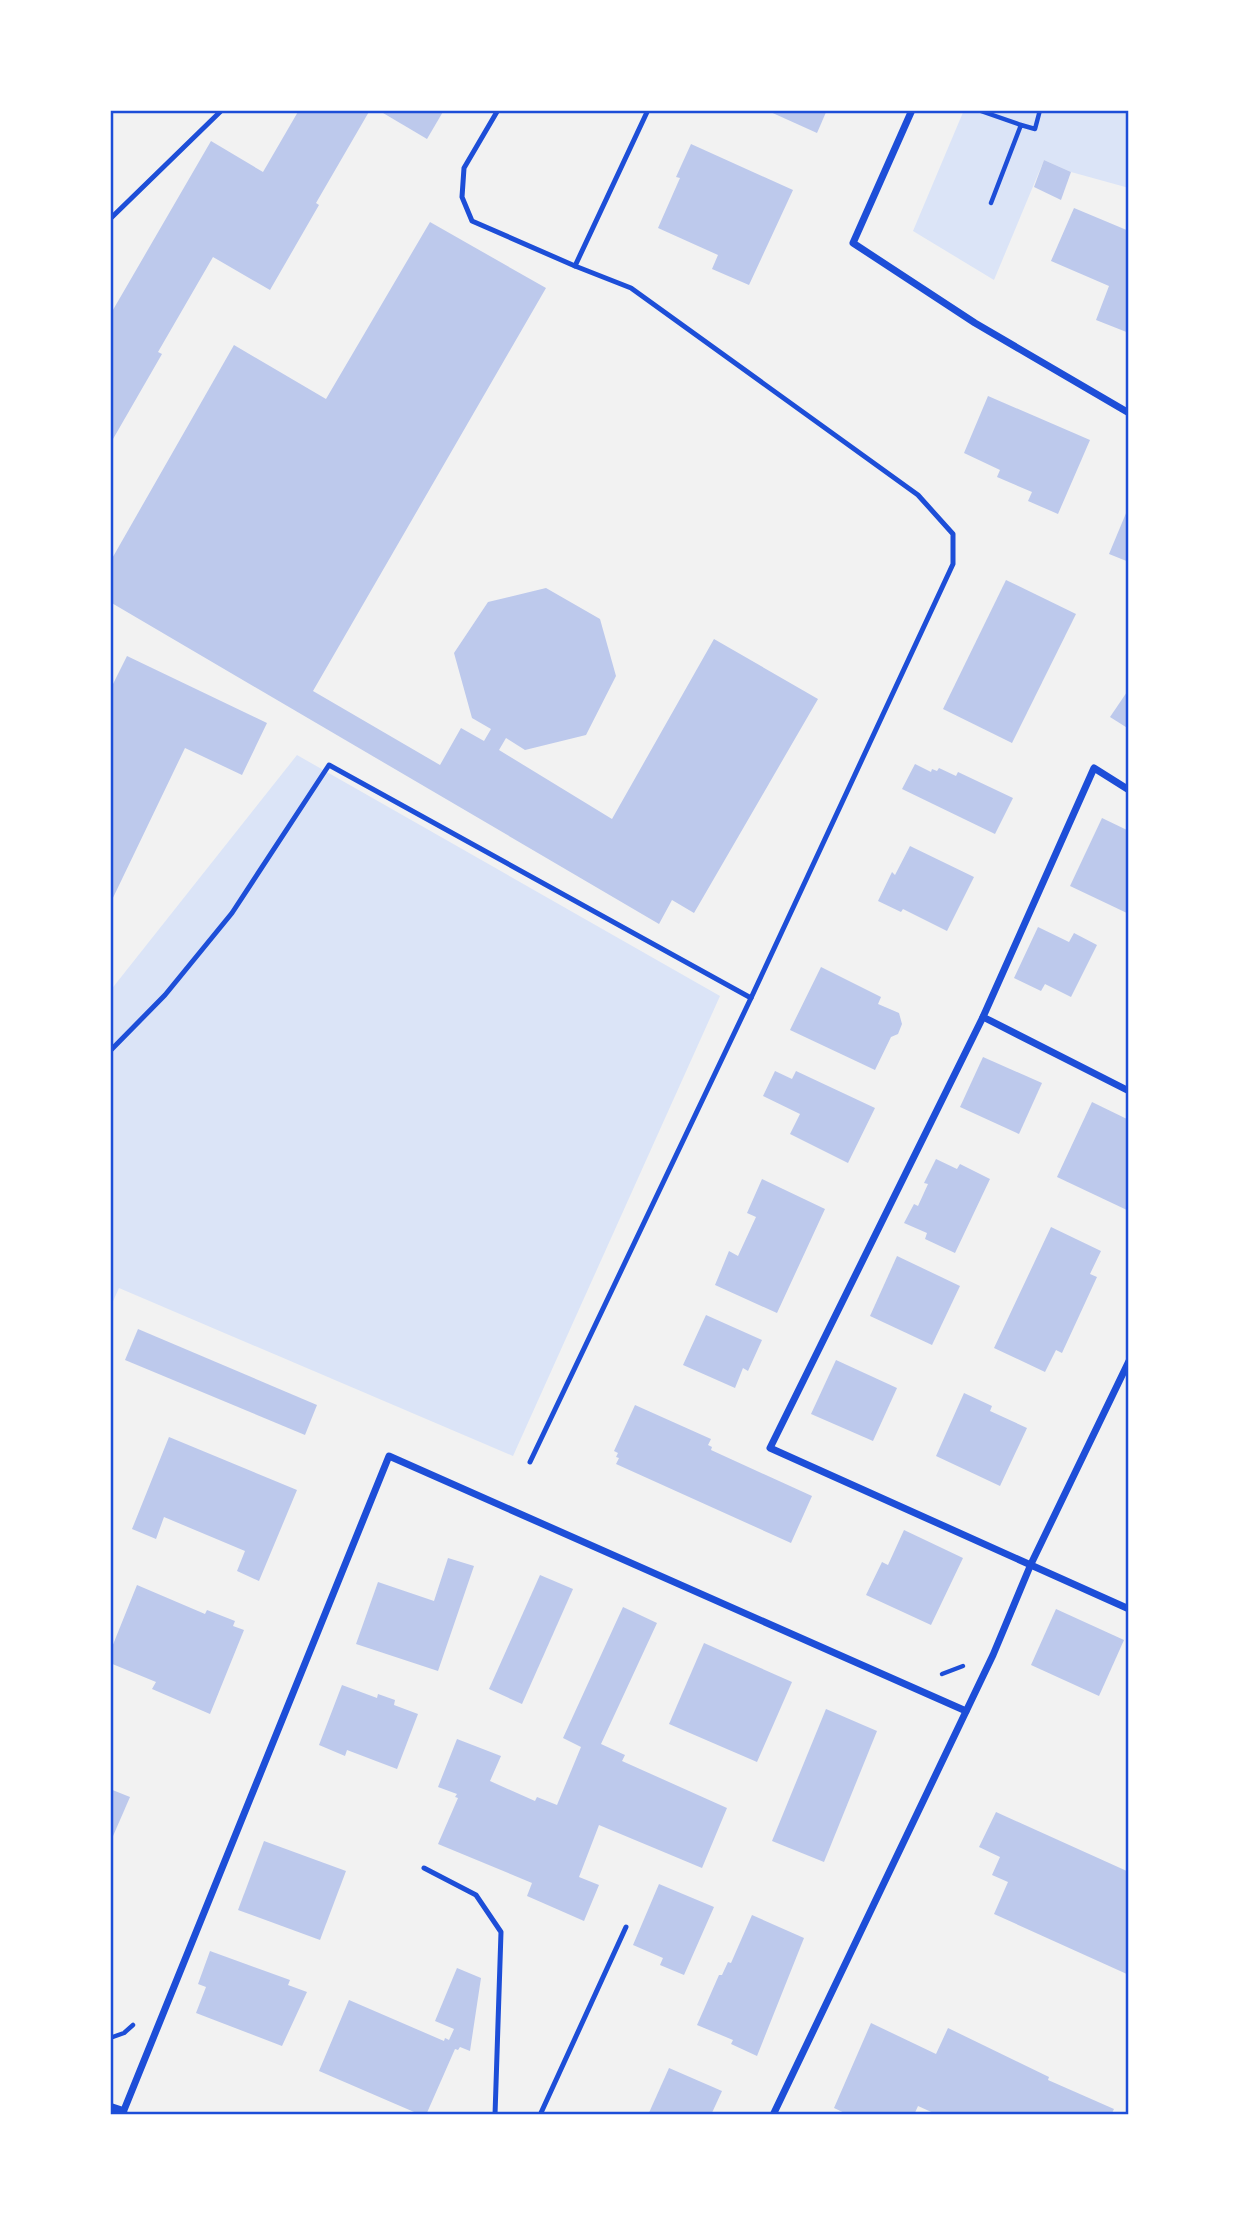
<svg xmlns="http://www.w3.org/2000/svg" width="1239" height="2225" font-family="Commissioner,sans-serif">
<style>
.green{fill:#dbe4f7}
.building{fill:#bdc9ec}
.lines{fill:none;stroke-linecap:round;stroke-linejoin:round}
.path{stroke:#1d4ed8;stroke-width:4.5}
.service{stroke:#1d4ed8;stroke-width:5}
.minor{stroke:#1d4ed8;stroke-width:7}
.primary{stroke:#1d4ed8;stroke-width:18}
.neatline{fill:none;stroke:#1d4ed8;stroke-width:2.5}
</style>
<rect width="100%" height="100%" fill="#f2f2f2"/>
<g class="green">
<polygon points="964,110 1129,110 1129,188 1071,172 1044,160 994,280 913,231"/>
<polygon points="297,755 720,996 513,1456 119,1288 110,1308 110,991"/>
</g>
<g class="building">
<polygon points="299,110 370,110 316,203 319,205 270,290 213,257 158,352 162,354 113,439 110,438 110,315 211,141 263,172"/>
<polygon points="378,110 444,110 427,139"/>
<polygon points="766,110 827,110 817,133"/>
<polygon points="691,144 793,190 749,285 712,269 718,255 658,228 680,178 676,177"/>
<polygon points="1044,160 1071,172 1061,200 1034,187"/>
<polygon points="1074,208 1129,231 1129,245 1127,250 1129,251 1129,333 1096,320 1109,286 1051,261"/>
<polygon points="430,222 546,288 313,691 440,765 461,728 484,741 491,729 472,718 454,653 488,602 546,588 600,619 616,676 586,735 525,750 506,738 499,750 612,819 714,639 818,699 694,913 672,900 659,924 110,602 110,562 234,345 326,399"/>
<polygon points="988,396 1090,440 1058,514 1028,501 1032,492 997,477 1000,470 964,453"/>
<polygon points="1129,506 1129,562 1109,554"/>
<polygon points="1006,580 1076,614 1012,743 943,709"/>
<polygon points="127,656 267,723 242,775 185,748 110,904 110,690"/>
<polygon points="1129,689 1129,729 1110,717"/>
<polygon points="915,764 931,772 932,769 937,771 939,768 956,776 958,772 1013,798 995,834 902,789"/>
<polygon points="1102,818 1129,831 1129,914 1070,886"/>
<polygon points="910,846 974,877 947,931 903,909 901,912 878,901 892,872 895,875"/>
<polygon points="1038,927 1069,942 1074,933 1097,945 1071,997 1045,984 1041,991 1014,978"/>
<polygon points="821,967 881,997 878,1004 899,1013 902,1024 898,1034 891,1037 875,1070 790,1030"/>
<polygon points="983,1057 1042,1083 1019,1134 960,1107"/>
<polygon points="775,1071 792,1079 796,1071 875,1108 848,1163 790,1134 800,1114 763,1096"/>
<polygon points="1092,1102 1129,1120 1129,1211 1057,1177"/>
<polygon points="936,1159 957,1169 960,1164 990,1179 955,1253 925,1239 927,1233 904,1223 914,1204 918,1206 928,1184 924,1183"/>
<polygon points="762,1179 825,1209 777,1313 715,1285 729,1251 738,1256 756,1217 747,1213"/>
<polygon points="1051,1227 1101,1251 1090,1274 1097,1277 1062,1353 1056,1350 1045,1372 994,1348"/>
<polygon points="897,1256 960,1286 932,1345 870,1316"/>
<polygon points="706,1315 762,1340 748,1371 743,1368 735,1388 683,1365"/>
<polygon points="138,1329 317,1405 305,1435 125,1360"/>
<polygon points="836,1360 897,1388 873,1441 811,1414"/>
<polygon points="964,1393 992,1406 990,1411 1027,1428 1000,1486 936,1456"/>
<polygon points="635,1405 711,1439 708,1445 712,1447 711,1450 812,1496 791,1543 616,1464 619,1458 616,1457 618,1453 614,1451"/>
<polygon points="169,1437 297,1490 259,1581 237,1571 245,1551 164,1517 156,1539 132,1529"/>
<polygon points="904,1530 963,1558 931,1625 866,1595 882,1562 888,1565"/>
<polygon points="448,1558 474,1566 438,1671 356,1644 378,1582 434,1601"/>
<polygon points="540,1575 573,1589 522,1704 489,1689"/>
<polygon points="137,1585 205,1614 207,1610 235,1621 233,1626 244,1630 210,1714 152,1689 156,1682 110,1663 110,1652"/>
<polygon points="623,1607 657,1623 601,1744 625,1755 622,1761 727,1808 702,1868 599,1825 579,1877 599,1885 584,1921 527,1896 532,1883 438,1844 458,1798 455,1797 457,1794 438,1787 457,1739 501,1756 490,1781 535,1801 537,1797 557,1805 581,1747 563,1738"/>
<polygon points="1056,1609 1124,1640 1099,1696 1031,1665"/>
<polygon points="704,1643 792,1682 757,1762 669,1724"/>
<polygon points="342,1685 377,1698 378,1694 395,1700 394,1705 418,1714 397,1769 347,1750 345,1756 319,1745"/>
<polygon points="826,1709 877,1731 824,1862 772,1841"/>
<polygon points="110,1789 130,1797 110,1843"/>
<polygon points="996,1812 1129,1872 1129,1975 994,1914 1008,1882 992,1875 1000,1857 979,1847"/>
<polygon points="264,1841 346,1871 320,1940 238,1910"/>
<polygon points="659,1884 714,1907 684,1975 660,1965 663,1958 633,1945"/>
<polygon points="752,1915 804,1938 757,2056 731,2044 733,2040 697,2025 719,1975 722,1975 728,1962 731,1963"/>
<polygon points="210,1951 290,1980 288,1985 307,1992 282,2046 196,2013 206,1987 198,1984"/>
<polygon points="457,1968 481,1978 470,2051 460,2047 458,2050 455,2049 426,2115 421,2115 319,2071 349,2000 444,2041 445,2038 449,2040 454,2029 435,2021"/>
<polygon points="871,2023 936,2054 948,2028 1049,2077 1048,2080 1114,2109 1111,2115 938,2115 918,2106 914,2115 849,2115 834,2108"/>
<polygon points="669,2068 722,2091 711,2115 648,2115"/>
</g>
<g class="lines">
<g class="path">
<polyline points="978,110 1021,125"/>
<polyline points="991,203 1021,125 1035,129 1040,110"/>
<polyline points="942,1674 963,1666"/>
<polyline points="110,2038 124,2033 133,2025"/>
</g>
<g class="service">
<polyline points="498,110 464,168 462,197 472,221 575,266 631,288 918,495 953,534 953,564 751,998 530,1462"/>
<polyline points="110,219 222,110"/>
<polyline points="575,266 648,110"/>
<polyline points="110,1051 165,995 232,913 329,765 751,998"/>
<polyline points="424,1868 476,1895 501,1932 495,2115"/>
<polyline points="540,2115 626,1927"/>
</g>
<g class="minor">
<polyline points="912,110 853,243 975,323 1129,413"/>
<polyline points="1129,790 1094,768 983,1017 770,1448 1129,1609"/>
<polyline points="983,1017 1129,1091"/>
<polyline points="122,2115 389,1456 966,1711"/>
<polyline points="773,2115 993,1655 1031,1564 1129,1361"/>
</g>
<polyline class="primary" points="110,2112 119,2115"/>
</g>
<rect width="1239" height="2225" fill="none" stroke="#ffffff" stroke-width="224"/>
<rect x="112" y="112" width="1015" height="2001" class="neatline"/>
</svg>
